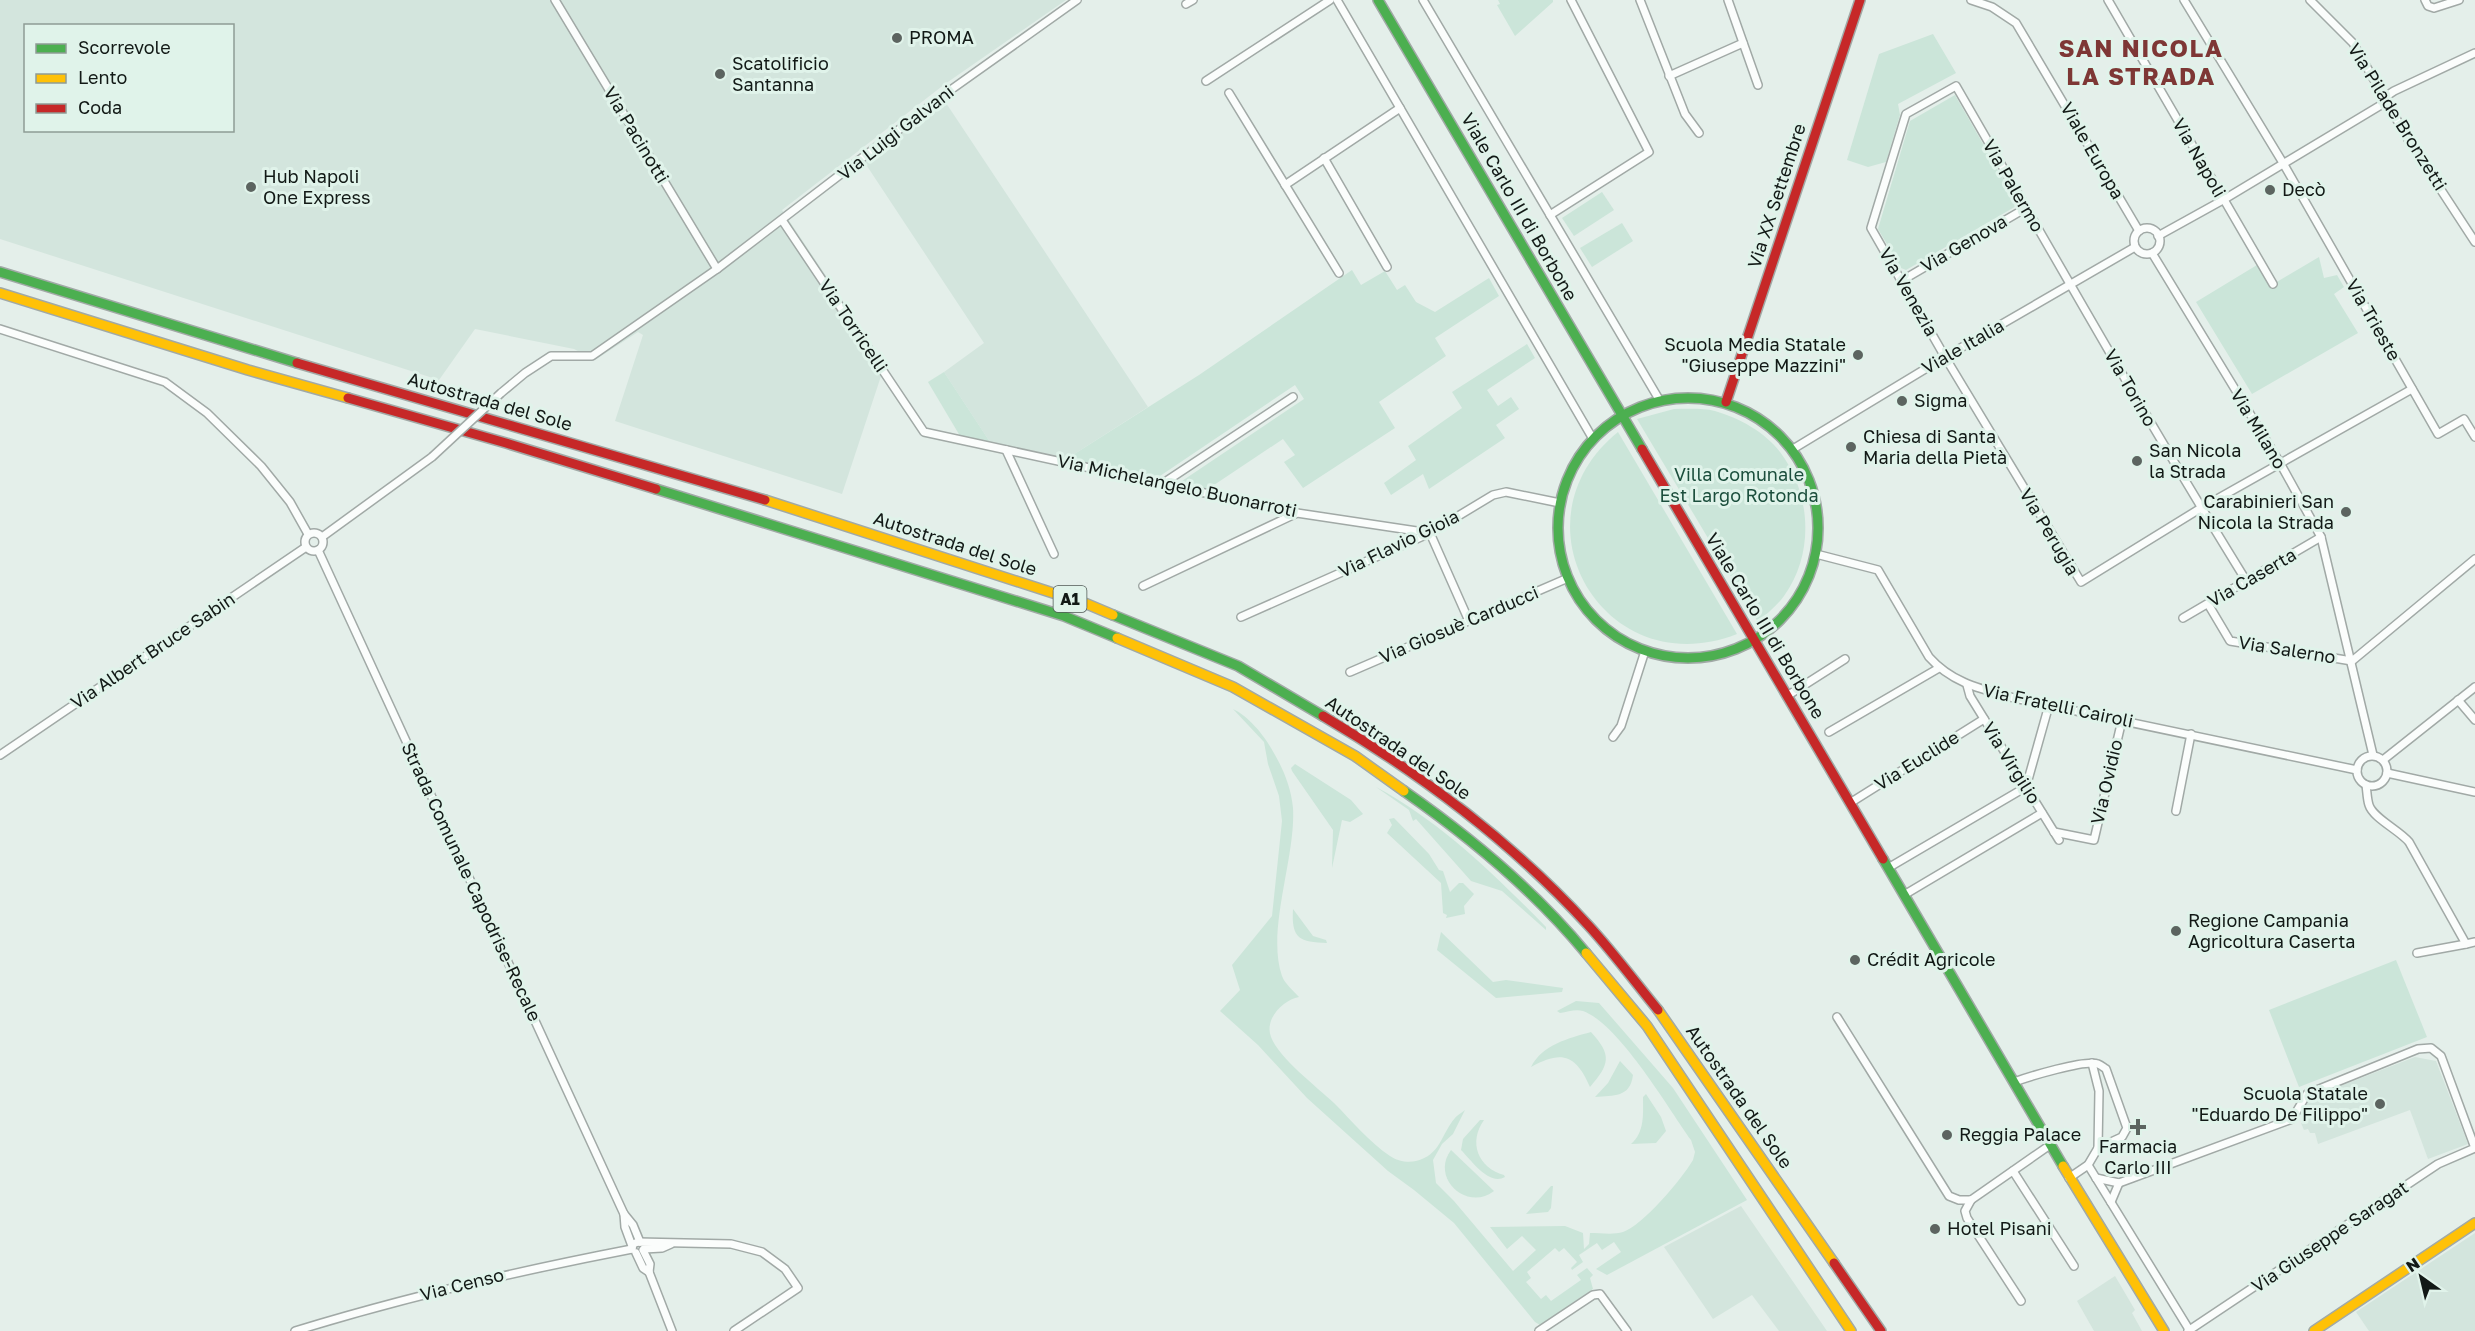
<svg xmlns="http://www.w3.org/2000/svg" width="2475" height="1331" font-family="'Golos Text',sans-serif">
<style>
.built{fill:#d3e5dd;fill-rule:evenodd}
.green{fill:#cbe5d9}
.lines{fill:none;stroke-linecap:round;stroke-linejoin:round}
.street-casing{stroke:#a1a9a6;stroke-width:10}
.fast-casing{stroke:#a1a9a6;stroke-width:12}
.slow-casing{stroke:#a1a9a6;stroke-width:12}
.jam-casing{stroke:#a1a9a6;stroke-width:12}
.street{stroke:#fbfdfc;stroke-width:7}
.fast{stroke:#4caf50;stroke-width:9}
.slow{stroke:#ffc107;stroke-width:9}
.jam{stroke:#c62828;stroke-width:9}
.street-bridge-casing{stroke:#a1a9a6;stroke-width:10;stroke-linecap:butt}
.street-bridge{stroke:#fbfdfc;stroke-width:7}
.poi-dot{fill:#5c6460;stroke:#e0f3ea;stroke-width:2}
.labels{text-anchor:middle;stroke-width:6;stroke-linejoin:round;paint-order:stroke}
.shield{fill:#e0f3ea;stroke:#505a56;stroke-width:1.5}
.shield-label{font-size:16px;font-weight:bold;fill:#121916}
.poi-label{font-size:18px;fill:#121916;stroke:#e0f3ea;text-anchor:start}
.street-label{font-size:18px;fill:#121916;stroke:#e0f3ea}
.park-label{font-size:18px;fill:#1b4e3c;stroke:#e0f3ea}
.district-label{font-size:24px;font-weight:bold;letter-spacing:1.5px;fill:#7e3735;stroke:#e0f3ea}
</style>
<rect width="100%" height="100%" fill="#e4efea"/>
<g class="built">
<path d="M 0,0 L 1066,0 L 945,84 L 782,210 L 885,364 L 842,494 L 615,421 L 643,335 L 638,332 L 595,360 L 574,349 L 475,329 L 439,380 L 0,239 ZM 26,26 L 232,26 L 232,130 L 26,130 Z"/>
<polygon points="944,100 1148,407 1068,458 990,442 944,372 984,343 863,160"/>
<polygon points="2415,1057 2436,1061 2468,1144 2428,1159 2410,1110 2318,1144 2315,1133 2310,1133 2308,1129 2304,1130 2301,1123 2309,1098"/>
<polygon points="1741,1206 1827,1331 1779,1331 1752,1295 1713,1319 1664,1247"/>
<polygon points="2475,1233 2475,1331 2369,1331 2356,1312"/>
<polygon points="2115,1276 2135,1310 2132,1313 2142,1331 2094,1331 2077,1301"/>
</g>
<g class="green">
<polygon points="1498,0 1553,0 1553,2 1515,36 1497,5 1500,4"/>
<polygon points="1933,34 1956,73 1898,104 1900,115 1886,162 1868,167 1847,160 1879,54"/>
<polygon points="1955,95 2018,205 1906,270 1901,268 1878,229 1910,121"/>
<polygon points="1602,192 1614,210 1574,236 1562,218"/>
<polygon points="1622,223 1633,241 1592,267 1580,248"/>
<polygon points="2319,257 2324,278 2337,275 2344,287 2334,294 2358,333 2252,394 2196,302 2257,265 2270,286"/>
<polygon points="1352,270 1361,285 1385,271 1397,290 1405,285 1416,302 1435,312 1489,278 1499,296 1435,338 1446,356 1379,402 1395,428 1303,488 1284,462 1295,455 1283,439 1208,489 1179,483 1304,399 1295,385 1157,478 1068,458 1199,375"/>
<polygon points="1527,344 1535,358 1487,390 1498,406 1511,397 1519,409 1496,425 1505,438 1429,489 1423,474 1391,495 1384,483 1416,460 1408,446 1462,408 1452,392"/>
<polygon points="944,372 990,442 960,436 928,382"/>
<path d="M 1674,409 C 1687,409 1703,408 1715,411 C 1739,418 1765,432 1780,452 C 1811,493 1815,553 1784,596 C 1777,606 1766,614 1758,622 L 1637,419 Z"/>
<path d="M 1618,432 L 1737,634 C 1604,686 1508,521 1618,432 Z"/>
<path d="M 1233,709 C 1248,716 1263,734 1271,748 C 1282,766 1291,786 1293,808 C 1296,857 1266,931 1282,976 C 1285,984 1293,990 1299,997 C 1283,1000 1264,1019 1271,1037 C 1279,1058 1317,1087 1334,1103 C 1352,1121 1369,1142 1390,1156 C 1397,1161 1408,1163 1416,1161 C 1441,1155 1441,1134 1455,1118 C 1457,1115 1462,1113 1465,1110 L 1453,1134 L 1442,1144 L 1433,1160 L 1436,1183 L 1454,1201 L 1513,1271 L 1536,1250 L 1522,1236 L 1507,1249 L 1490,1227 L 1565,1226 L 1583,1233 L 1584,1249 L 1589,1244 L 1590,1233 C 1600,1233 1614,1235 1623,1232 C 1643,1225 1682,1179 1693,1160 L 1695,1152 L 1691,1140 C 1668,1108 1619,1024 1583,1011 C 1575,1009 1568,1012 1560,1013 L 1557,1011 L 1576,1001 L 1599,1003 L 1673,1088 L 1747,1200 L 1607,1275 L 1596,1269 L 1621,1252 L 1614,1242 L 1602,1250 L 1597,1243 L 1579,1255 L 1583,1262 L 1572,1270 L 1571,1268 L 1577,1262 L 1564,1248 L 1559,1252 L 1555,1248 L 1527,1272 L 1531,1278 L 1526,1282 L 1541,1299 L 1546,1295 L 1551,1301 L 1581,1280 L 1577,1275 L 1587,1268 L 1593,1275 L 1590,1278 L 1593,1289 L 1540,1325 L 1535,1322 L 1454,1223 L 1414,1190 L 1388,1171 L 1307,1098 L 1258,1045 L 1220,1011 L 1240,990 L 1232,965 L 1272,916 L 1282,821 L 1279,796 L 1268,764 L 1264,742 Z"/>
<polygon points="1295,764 1351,800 1363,814 1350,822 1342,820 1332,868 1333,830 1292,771 1291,768"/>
<path d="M 1376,787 C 1441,822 1495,875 1546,927 L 1546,930 L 1502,891 L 1471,881 L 1416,819 L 1413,821 L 1409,810 Z"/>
<polygon points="1394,818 1429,854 1439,870 1443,871 1450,892 1459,883 1463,883 1474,894 1464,906 1465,914 1446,918 1447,915 1443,913 1441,883 1387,833 1392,825 1389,819"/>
<path d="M 1293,909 L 1313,936 L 1326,940 L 1327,943 C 1300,942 1291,939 1293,909 Z"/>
<polygon points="1441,932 1493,982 1506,980 1563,988 1562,992 1496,998 1437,950"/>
<polygon points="2396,960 2427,1037 2299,1087 2269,1010"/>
<path d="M 1591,1032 C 1612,1055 1610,1064 1590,1087 C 1576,1054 1561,1050 1531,1067 C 1542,1045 1569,1038 1591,1032 Z"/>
<path d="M 1620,1061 L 1633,1075 C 1630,1098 1614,1095 1595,1097 L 1608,1083 Z"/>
<path d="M 1646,1094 L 1661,1117 L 1666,1131 L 1656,1143 L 1631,1144 C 1645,1132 1643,1114 1643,1097 Z"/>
<path d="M 1480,1120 L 1484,1120 C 1468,1142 1478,1168 1504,1175 L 1505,1177 C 1489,1186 1472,1161 1461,1150 L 1463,1139 Z"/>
<path d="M 1451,1150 L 1494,1191 C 1467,1212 1430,1178 1451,1150 Z"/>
<polygon points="1551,1186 1553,1186 1551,1208 1548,1212 1526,1214"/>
</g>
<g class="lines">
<g class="street-casing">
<g id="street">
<polyline points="555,0 717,269"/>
<polyline points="1337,0 1593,439"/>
<polyline points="1423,0 1660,401"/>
<polyline points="1640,0 1685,114 1699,133"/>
<polyline points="1728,0 1758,85"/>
<polyline points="1971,0 1992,7 2016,23 2139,231"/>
<polyline points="2108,0 2273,284"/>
<polyline points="2184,0 2283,163 2438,434 2464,419 2475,437"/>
<polyline points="2310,0 2353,43 2409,141 2475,242"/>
<polyline points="2425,0 2428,6 2434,8 2459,0"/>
<polyline points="1186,4 1193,0"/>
<polyline points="1669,76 1743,43"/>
<polyline points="1206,81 1330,0"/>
<polyline points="1229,93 1339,273"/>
<polyline points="2386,102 2388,95 2394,91 2475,53"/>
<polyline points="1324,158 1387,267"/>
<polyline points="1285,185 1400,108"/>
<polyline points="1550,215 1649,152 1571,0"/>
<polyline points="782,220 924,432 1297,513 1430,533 1469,621"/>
<circle cx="2147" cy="241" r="13"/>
<polyline points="2158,236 2223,200 2386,102"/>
<polyline points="2152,253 2280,463 2321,537 2373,755"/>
<polyline points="1901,281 2026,208"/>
<polyline points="0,329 165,382 207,413 261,466 290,502 308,534"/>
<polyline points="501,393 525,373 551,356 592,356 717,269 952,89 1077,0"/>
<polyline points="1793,449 1945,357 2135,247"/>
<polyline points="1006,450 1054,554"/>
<polyline points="1162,484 1293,397"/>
<circle cx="314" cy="542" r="9"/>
<polyline points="322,537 432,457"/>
<polyline points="318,550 624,1214 633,1225 640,1242"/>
<path d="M 1816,554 L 1878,570 L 1929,657 C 1952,683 1981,689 2014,698 L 2357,770"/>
<path d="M 2247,582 C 2146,419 2052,252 1956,86 L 1906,114 L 1871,228 L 1945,357 L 2081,582 L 2201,508 L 2412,389"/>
<polyline points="1143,586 1297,513"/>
<polyline points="2208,604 2230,641 2352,661 2475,559"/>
<polyline points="1241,617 1430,533 1493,495 1506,492 1560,503"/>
<polyline points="2183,618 2321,537"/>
<polyline points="1350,672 1568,578"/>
<polyline points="1967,685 1970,696 2059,840"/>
<polyline points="1787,696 1845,659"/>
<polyline points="2458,700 2475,720"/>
<polyline points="1829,732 1939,668"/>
<polyline points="1613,737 1621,726 1645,651"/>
<polyline points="0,755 306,547"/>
<circle cx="2372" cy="771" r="15"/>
<polyline points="2383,760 2475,687"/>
<polyline points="2387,773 2475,792"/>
<path d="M 2366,785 C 2367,791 2367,799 2369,805 C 2373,818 2399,830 2409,842 L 2466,944 L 2475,942"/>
<polyline points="1850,803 1984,719"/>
<polyline points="2176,811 2191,734"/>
<polyline points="2054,832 2094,840 2122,720"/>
<polyline points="1888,868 2026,787 2049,705"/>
<polyline points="1904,895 2042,813"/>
<polyline points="2417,953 2466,944"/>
<polyline points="1837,1017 1949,1196 1959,1200 1971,1200 2050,1145"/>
<path d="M 2014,1082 C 2028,1077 2086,1059 2098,1064 C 2101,1065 2103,1067 2106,1069 L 2127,1128 L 2122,1137 L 2098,1148"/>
<polyline points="2088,1165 2190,1331"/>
<polyline points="2013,1171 2074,1266"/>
<polyline points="2069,1178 2088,1165 2098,1148 2099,1091 2092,1063"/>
<polyline points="2096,1178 2119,1183 2292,1119 2307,1094 2418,1049 2431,1048 2441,1056 2475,1148 2438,1164 2188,1331"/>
<polyline points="1971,1200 1965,1211 1967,1218 2021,1301"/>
<polyline points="2111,1202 2119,1183"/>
<polyline points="624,1214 625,1227 632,1246"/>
<polyline points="632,1249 633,1244 638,1242 731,1244 762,1252 785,1269 798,1288 734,1331"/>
<polyline points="644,1249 662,1248 671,1244"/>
<polyline points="643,1250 650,1264 649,1272 672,1331"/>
<polyline points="636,1253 643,1268 649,1272"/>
<path d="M 295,1331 C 406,1297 518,1271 632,1249"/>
<polyline points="1539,1331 1593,1295 1600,1294 1627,1331"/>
</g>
</g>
<g class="fast-casing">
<g id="fast">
<polyline points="1378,0 1642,449"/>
<polyline points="0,272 297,363"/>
<circle cx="1688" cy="528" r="130"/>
<polyline points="656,489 1064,616 1117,638"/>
<polyline points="1113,615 1238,666 1323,716"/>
<path d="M 1404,791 C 1470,837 1535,891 1586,953"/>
<polyline points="1883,859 2063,1166"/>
</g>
</g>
<g class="slow-casing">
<g id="slow">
<polyline points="0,293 248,370 348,398"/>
<polyline points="765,500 1087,604 1113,615"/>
<polyline points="1117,638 1233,687 1355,756 1404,791"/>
<polyline points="1586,953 1647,1026 1851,1331"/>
<polyline points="1658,1010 1834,1263"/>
<polyline points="2063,1166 2164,1331"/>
<polyline points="2314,1331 2475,1223"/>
</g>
</g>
<g class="jam-casing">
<g id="jam">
<polyline points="297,363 765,500"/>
<polyline points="348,398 506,443 656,489"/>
<polyline points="1726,402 1860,0"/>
<polyline points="1642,449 1883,859"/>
<path d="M 1323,716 C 1420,773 1512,842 1588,925 C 1613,952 1635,982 1658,1010"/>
<polyline points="1834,1263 1881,1331"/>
</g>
</g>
<use href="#street" class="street"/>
<use href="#fast" class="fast"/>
<use href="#slow" class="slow"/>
<use href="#jam" class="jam"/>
<g class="street-bridge-casing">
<polyline id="street-bridge" points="432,457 501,393"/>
</g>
<use href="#street-bridge" class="street-bridge"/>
</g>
<g class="poi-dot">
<circle cx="897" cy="38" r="6"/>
<circle cx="720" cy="74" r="6"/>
<circle cx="251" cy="187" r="6"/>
<circle cx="2270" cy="190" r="6"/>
<circle cx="1858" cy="355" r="6"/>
<circle cx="1902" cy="401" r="6"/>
<circle cx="1851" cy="447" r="6"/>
<circle cx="2137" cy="461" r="6"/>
<circle cx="2346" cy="512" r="6"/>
<circle cx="2176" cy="931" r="6"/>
<circle cx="1855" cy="960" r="6"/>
<circle cx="2380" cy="1104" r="6"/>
<path d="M2135 1118h6v6h6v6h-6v6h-6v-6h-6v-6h6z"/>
<circle cx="1947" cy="1135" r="6"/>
<circle cx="1935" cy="1229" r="6"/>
</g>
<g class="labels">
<rect class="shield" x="1053.5" y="586" width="33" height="26" rx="4.5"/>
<g class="shield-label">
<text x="1070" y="605">A1</text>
</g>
<g class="poi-label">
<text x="909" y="44">PROMA</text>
<text x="732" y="70">Scatolificio<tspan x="732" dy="21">Santanna</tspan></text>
<text x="263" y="183">Hub Napoli<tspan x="263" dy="21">One Express</tspan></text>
<text x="2282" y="196">Decò</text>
<text x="1846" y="351" text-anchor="end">Scuola Media Statale<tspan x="1846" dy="21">"Giuseppe Mazzini"</tspan></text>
<text x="1914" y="407">Sigma</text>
<text x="1863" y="443">Chiesa di Santa<tspan x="1863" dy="21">Maria della Pietà</tspan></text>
<text x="2149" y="457">San Nicola<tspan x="2149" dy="21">la Strada</tspan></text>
<text x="2334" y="508" text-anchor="end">Carabinieri San<tspan x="2334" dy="21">Nicola la Strada</tspan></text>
<text x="2188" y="927">Regione Campania<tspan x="2188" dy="21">Agricoltura Caserta</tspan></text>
<text x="1867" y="966">Crédit Agricole</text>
<text x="2368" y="1100" text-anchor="end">Scuola Statale<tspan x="2368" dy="21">"Eduardo De Filippo"</tspan></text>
<text x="1959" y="1141">Reggia Palace</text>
<text x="2138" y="1153" text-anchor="middle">Farmacia<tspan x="2138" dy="21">Carlo III</tspan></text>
<text x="1947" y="1235">Hotel Pisani</text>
</g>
<g class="street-label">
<text transform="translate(2397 117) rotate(58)" y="6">Via Pilade Bronzetti</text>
<text transform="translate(896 133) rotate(-38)" y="6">Via Luigi Galvani</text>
<text transform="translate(636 135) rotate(59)" y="6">Via Pacinotti</text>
<text transform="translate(2092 151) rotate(60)" y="6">Viale Europa</text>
<text transform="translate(2199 158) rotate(60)" y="6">Via Napoli</text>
<text transform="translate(2013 186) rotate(60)" y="6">Via Palermo</text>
<text transform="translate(1777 196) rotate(-72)" y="6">Via XX Settembre</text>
<text transform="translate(1519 207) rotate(60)" y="6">Viale Carlo III di Borbone</text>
<text transform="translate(1964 244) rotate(-30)" y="6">Via Genova</text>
<text transform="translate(1908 292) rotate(60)" y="6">Via Venezia</text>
<text transform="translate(2373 320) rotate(60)" y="6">Via Trieste</text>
<text transform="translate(853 326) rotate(56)" y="6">Via Torricelli</text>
<text transform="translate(1963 347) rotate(-30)" y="6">Viale Italia</text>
<text transform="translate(2130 388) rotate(60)" y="6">Via Torino</text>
<text transform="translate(490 402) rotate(16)" y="6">Autostrada del Sole</text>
<text transform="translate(2258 429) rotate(59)" y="6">Via Milano</text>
<text transform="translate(1177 486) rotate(12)" y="6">Via Michelangelo Buonarroti</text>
<text transform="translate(2049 532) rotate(59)" y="6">Via Perugia</text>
<text transform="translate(955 544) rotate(18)" y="6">Autostrada del Sole</text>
<text transform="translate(1399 544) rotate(-26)" y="6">Via Flavio Gioia</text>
<text transform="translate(2252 578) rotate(-30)" y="6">Via Caserta</text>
<text transform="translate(1459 625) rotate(-23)" y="6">Via Giosuè Carducci</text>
<text transform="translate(1765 626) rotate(59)" y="6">Viale Carlo III di Borbone</text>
<text transform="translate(2287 650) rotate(9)" y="6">Via Salerno</text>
<text transform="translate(153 651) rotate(-34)" y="6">Via Albert Bruce Sabin</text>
<text transform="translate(2058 706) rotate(12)" y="6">Via Fratelli Cairoli</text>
<text transform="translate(1398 748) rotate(34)" y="6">Autostrada del Sole</text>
<text transform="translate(1917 761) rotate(-32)" y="6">Via Euclide</text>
<text transform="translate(2011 763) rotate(58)" y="6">Via Virgilio</text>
<text transform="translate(2107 782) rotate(-77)" y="6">Via Ovidio</text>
<text transform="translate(471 882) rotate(65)" y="6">Strada Comunale Capodrise-Recale</text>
<text transform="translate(1739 1097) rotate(55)" y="6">Autostrada del Sole</text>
<text transform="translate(2330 1237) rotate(-34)" y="6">Via Giuseppe Saragat</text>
<text transform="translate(462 1285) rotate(-14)" y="6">Via Censo</text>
</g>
<g class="park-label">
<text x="1739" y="481">Villa Comunale<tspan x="1739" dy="21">Est Largo Rotonda</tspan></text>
</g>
<g class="district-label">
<text x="2141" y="57">SAN NICOLA<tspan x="2141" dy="28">LA STRADA</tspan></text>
</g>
</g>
<rect x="24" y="24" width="210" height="108" fill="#e0f3ea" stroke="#8e9c95" stroke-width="1.5"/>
<rect x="36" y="44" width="30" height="9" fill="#4caf50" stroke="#8e9c95" stroke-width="1.5"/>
<text x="78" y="54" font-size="18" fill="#121916">Scorrevole</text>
<rect x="36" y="74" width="30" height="9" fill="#ffc107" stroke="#8e9c95" stroke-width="1.5"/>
<text x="78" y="84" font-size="18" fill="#121916">Lento</text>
<rect x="36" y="104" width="30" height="9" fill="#c62828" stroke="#8e9c95" stroke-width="1.5"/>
<text x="78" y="114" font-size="18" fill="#121916">Coda</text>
<g transform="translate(2421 1277) rotate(326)" stroke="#e0f3ea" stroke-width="4.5" paint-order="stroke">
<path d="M0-4.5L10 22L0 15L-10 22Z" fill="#121916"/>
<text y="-9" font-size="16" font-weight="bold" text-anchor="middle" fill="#121916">N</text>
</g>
</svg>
